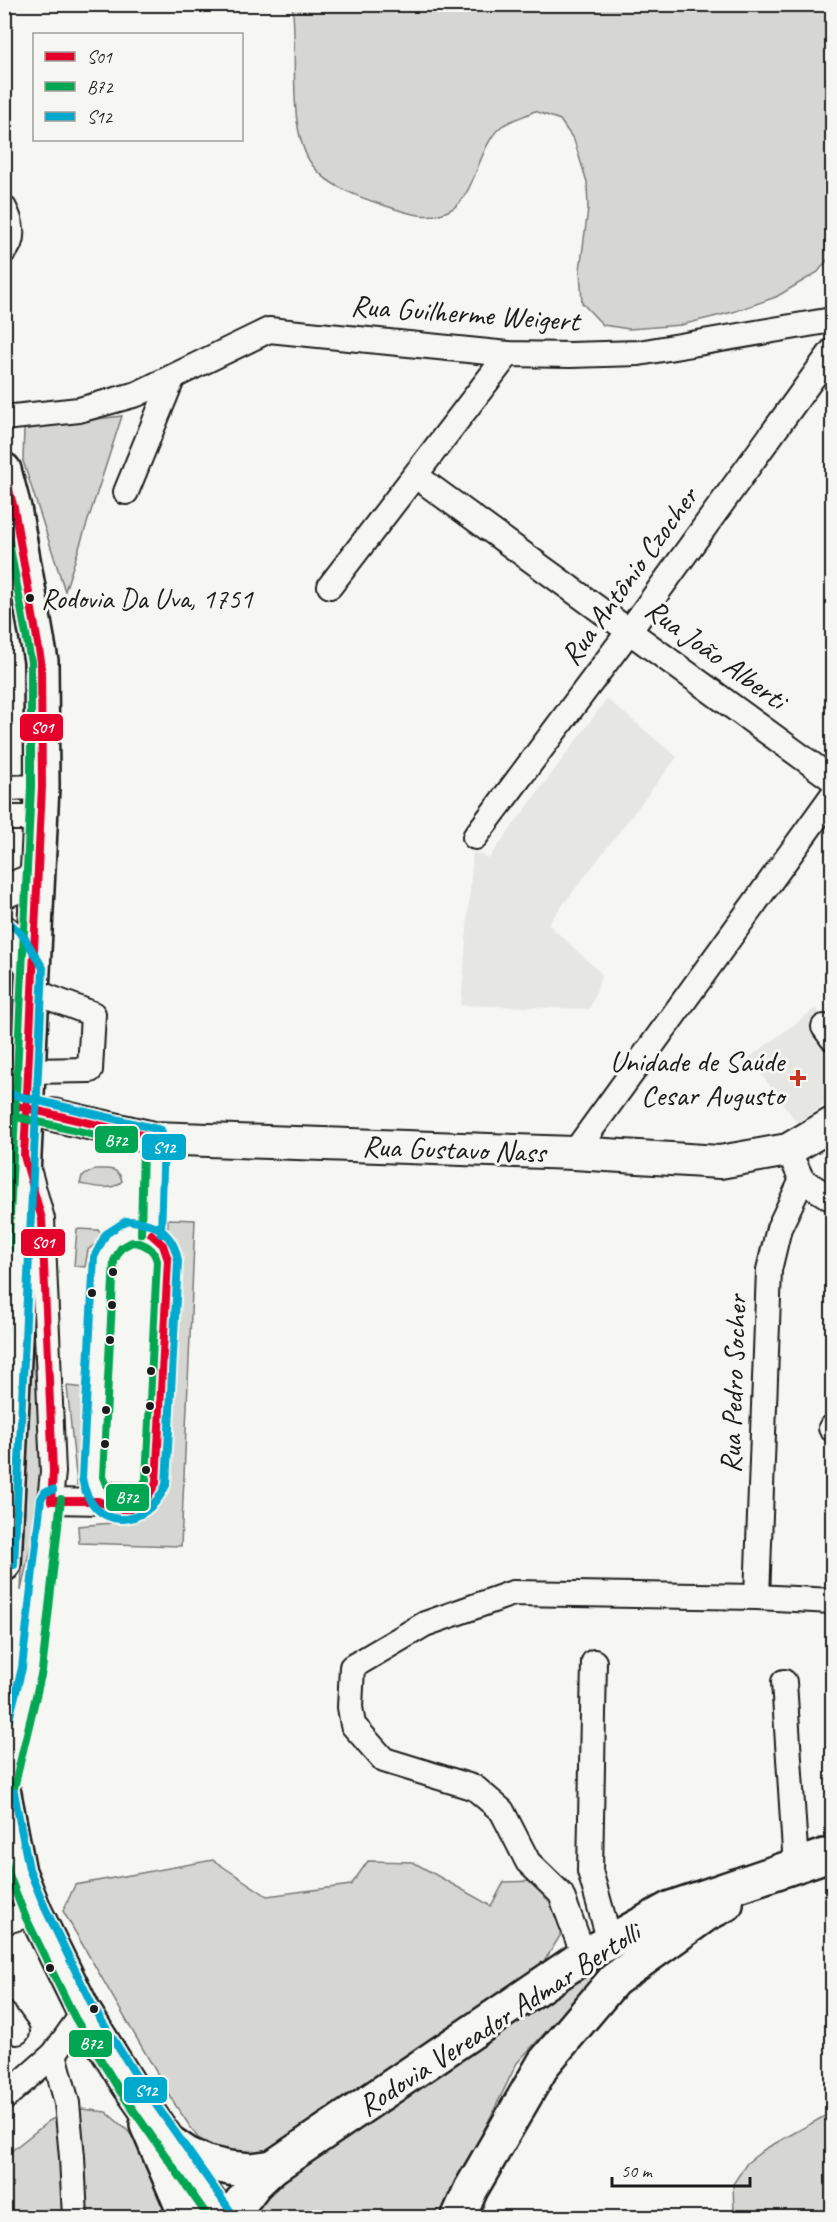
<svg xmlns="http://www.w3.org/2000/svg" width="837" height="2222" font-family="Caveat,sans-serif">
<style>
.built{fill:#e6e6e2}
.green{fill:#d6d6d2;stroke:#797977;stroke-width:1.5}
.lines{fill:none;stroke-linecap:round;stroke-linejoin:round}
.major-tunnel{stroke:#d5d5d2;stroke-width:32;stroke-dasharray:32 16;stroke-linecap:butt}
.minor-casing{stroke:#1c1c1c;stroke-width:28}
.major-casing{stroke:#1c1c1c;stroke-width:36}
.highway-casing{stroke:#1c1c1c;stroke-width:38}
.minor{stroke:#f6f6f2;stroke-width:24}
.major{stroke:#f6f6f2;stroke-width:32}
.highway{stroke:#f6f6f2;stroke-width:33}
.bus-1-casing{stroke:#f6f6f2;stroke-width:12}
.bus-2-casing{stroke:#f6f6f2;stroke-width:12}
.bus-3-casing{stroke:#f6f6f2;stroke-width:12}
.bus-1{stroke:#e4002b;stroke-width:8}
.bus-2{stroke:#00a651;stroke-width:8}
.bus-3{stroke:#00a9ce;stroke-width:8}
.bus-dot{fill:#1c1c1c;stroke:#f6f6f2;stroke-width:2}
.poi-dot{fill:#c8321e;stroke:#f6f6f2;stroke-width:2}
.labels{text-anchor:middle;stroke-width:6;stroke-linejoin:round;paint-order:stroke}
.bus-label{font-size:28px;fill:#1c1c1c;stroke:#f6f6f2;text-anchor:start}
.street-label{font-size:30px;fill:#1c1c1c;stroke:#f6f6f2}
.poi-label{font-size:30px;fill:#1c1c1c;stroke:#f6f6f2;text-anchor:end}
.line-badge{stroke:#f6f6f2;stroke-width:2}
.badge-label{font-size:16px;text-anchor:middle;font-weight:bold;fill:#fff}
</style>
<rect width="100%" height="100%" fill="#f6f6f2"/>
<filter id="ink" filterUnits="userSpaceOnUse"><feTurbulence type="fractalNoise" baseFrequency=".0167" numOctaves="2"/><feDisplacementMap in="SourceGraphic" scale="12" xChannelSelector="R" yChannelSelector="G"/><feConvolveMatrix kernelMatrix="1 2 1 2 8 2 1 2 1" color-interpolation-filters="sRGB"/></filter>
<g filter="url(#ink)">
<g class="built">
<polygon points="607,699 677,757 548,924 602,974 590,1009 461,1005 473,852 489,858"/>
<polygon points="816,1008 832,1030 832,1099 798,1124 749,1058"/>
</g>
<g class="green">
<path d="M 292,5 L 832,5 L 832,254 L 818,272 L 776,297 L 733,312 L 681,325 L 629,329 L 603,325 L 582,303 L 580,270 L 588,209 L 587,182 L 574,140 L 560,120 L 535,111 C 525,116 511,120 502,126 C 478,144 476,197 450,210 C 428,222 404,212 383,205 C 359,197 329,187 313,166 C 285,130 299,49 292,5 Z"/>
<polygon points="122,416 65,591 23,461 24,428"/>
<path d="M 96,1169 C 108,1169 119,1167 122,1181 C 113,1192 93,1186 80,1184 L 82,1176 Z"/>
<polygon points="168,1219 195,1220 181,1546 79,1543 78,1526 135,1521 145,1517 159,1502"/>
<polygon points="77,1229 98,1230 103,1237 88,1250 85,1267 74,1266"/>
<polygon points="32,1335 46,1470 21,1591"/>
<polygon points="67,1386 87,1388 82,1485 77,1485"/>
<path d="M 103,1481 L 145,1483 C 136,1499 129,1499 112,1495 Z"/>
<polygon points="213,1860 267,1896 351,1885 368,1861 413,1862 491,1906 504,1882 539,1881 560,1909 560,1936 542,1965 268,2153 234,2157 198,2138 176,2106 63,1911 75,1885"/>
<polygon points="612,1960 517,2063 450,2200 444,2217 237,2218 270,2182 569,1977"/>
<polygon points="74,2108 106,2112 128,2131 195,2217 5,2218 5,2156 49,2121"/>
<polygon points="832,2112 832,2217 737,2217 734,2213 733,2184 747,2163 765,2149"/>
</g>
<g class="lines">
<polyline class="major-tunnel" points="4,1103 52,1115"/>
<g class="minor-casing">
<g id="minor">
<path d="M 4,208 C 11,221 16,240 4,251"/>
<polyline points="4,418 79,410 137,394 269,330 508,354 570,355 639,353 832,320"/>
<polyline points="416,476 832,779"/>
<polyline points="126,492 173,377"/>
<polyline points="330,586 508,354"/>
<polyline points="4,590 29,585"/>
<polyline points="4,788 42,787"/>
<polyline points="4,818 40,818"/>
<polyline points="475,837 630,630 832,351"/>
<polyline points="824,1027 832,1038"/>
<polyline points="27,1071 90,1070 93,1014 32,991"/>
<polyline points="574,1153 832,796"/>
<polyline points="795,1165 802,1180 832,1199"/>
<path d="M 130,1231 C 151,1231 164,1240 168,1260 L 156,1483 C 141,1520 102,1518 92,1479 L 104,1259 C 109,1244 115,1236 130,1231 Z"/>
<polyline points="151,1234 154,1138"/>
<polyline points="831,1428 832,1429"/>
<polyline points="51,1501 103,1502"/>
<polyline points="757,1597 769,1270 779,1228 802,1180"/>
<polyline points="594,1662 590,1871 610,1942"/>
<polyline points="784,1682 796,1866"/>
<polyline points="4,1786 32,1670 53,1472 42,1219 30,1176"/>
<polyline points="4,1892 19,1872"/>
<polyline points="4,1922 35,1912"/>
<polyline points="584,1956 561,1894 528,1862 502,1811 475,1788 384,1760 353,1725 350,1707 352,1667 425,1624 513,1593 757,1597 832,1601"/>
<polyline points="4,2014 17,2032"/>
<polyline points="54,2054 67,2103 72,2157 75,2218"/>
<polyline points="4,2098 54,2054 84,2012"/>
</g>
</g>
<g class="major-casing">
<g id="major">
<polyline points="4,892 37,878"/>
<polyline points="4,932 16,943 33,969"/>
<polyline points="53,1115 154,1138 574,1153 720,1162 788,1150 832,1124"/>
<polyline points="168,2141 222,2218"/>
</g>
</g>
<g class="highway-casing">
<g id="highway">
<polyline points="4,470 14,508 41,661 42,787 4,1564"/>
<polyline points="4,1794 19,1872 35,1912 84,2012 129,2085 168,2141 187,2154 207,2163 229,2168 251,2170 273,2167"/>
<polyline points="147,2125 187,2218"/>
<polyline points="229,2218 255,2184 273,2167 584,1956 671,1908 824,1856 832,1855"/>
<polyline points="458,2218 471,2189 544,2063 614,1980 705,1915 726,1904"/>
</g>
</g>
<use href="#minor" class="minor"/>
<use href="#major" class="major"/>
<use href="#highway" class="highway"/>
<g class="bus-1-casing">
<g id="bus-1">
<polyline points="4,472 14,508 41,661 42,787 24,1156 42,1219 53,1472 51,1501"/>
<polyline points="4,1103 154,1138"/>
<polyline points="51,1501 98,1501 116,1509 130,1509 146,1500 156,1483 168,1260 163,1245 151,1234"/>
</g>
</g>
<g class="bus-2-casing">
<g id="bus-2">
<polyline points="4,515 31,662 31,787 4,1339"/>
<polyline points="4,1114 143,1146 141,1234"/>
<path d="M 132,1242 C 145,1243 154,1248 157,1261 L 146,1480 L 135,1495 L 123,1499 L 111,1494 L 103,1477 L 114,1261 L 121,1248 Z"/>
<polyline points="14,1788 42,1671 61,1499"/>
<polyline points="4,1852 9,1875 25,1916 75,2018 120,2091 209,2218"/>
</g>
</g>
<g class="bus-3-casing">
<g id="bus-3">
<polyline points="11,924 24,937 43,968 14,1565"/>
<polyline points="6,1093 161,1130 164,1138 161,1234"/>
<path d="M 126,1221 L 106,1234 L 94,1257 L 82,1478 C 91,1531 145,1532 166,1485 L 178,1261 C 174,1234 156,1222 131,1221"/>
<polyline points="4,1739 22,1668 41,1499 45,1492 53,1490"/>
<polyline points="14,1792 29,1869 45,1908 93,2007 138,2079 231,2212"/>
</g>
</g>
<use href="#bus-1" class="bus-1"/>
<use href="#bus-2" class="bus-2"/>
<use href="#bus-3" class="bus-3"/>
</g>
</g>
<g class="bus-dot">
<circle cx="30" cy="598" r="5"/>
<circle cx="113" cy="1272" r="5"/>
<circle cx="92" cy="1293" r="5"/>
<circle cx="112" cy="1305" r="5"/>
<circle cx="110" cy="1340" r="5"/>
<circle cx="151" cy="1371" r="5"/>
<circle cx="150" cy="1406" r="5"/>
<circle cx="106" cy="1410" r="5"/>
<circle cx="105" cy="1444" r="5"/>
<circle cx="146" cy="1470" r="5"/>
<circle cx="50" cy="1968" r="5"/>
<circle cx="94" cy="2009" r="5"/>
</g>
<path class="poi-dot" d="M795 1069h6v6h6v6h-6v6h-6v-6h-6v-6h6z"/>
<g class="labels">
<g class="bus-label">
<text x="41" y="608">Rodovia Da Uva, 1751</text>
</g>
<g class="street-label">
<text transform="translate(465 313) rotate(4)" y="10">Rua Guilherme Weigert</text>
<text transform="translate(629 576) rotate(-54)" y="10">Rua Antônio Czocher</text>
<text transform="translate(716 654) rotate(36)" y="10">Rua João Alberti</text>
<text transform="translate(454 1149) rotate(2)" y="10">Rua Gustavo Nass</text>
<text transform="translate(733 1384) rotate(-88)" y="10">Rua Pedro Socher</text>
<text transform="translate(499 2019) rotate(-33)" y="10">Rodovia Vereador Admar Bertolli</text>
</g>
<g class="poi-label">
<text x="784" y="1071">Unidade de Saúde<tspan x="784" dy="34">Cesar Augusto</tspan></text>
</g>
</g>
<g class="line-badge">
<rect x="19" y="713" width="45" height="29" rx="6" fill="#e4002b"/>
<rect x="94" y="1125" width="45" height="29" rx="6" fill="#00a651"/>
<rect x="141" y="1133" width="46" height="28" rx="6" fill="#00a9ce"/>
<rect x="20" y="1228" width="46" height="29" rx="6" fill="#e4002b"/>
<rect x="105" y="1483" width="45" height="29" rx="6" fill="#00a651"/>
<rect x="68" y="2029" width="45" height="29" rx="6" fill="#00a651"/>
<rect x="123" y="2076" width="45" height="28" rx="6" fill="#00a9ce"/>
</g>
<g class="badge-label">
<text x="42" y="733">S01</text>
<text x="116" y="1146">B72</text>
<text x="164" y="1153">S12</text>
<text x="43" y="1248">S01</text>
<text x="127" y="1503">B72</text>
<text x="91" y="2049">B72</text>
<text x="146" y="2096">S12</text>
</g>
<rect width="837" height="2222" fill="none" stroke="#f6f6f2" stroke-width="24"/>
<rect x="12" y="12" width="813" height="2198" fill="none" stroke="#1c1c1c" stroke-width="2" filter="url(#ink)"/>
<rect x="33" y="33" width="210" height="108" fill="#f6f6f2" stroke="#9f9f9c" stroke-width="1.5"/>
<rect x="45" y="52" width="30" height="9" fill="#e4002b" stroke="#9f9f9c" stroke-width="1.5"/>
<text x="87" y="63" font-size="18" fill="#1c1c1c">S01</text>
<rect x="45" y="82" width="30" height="9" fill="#00a651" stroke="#9f9f9c" stroke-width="1.5"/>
<text x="87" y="93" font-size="18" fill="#1c1c1c">B72</text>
<rect x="45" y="112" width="30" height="9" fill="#00a9ce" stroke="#9f9f9c" stroke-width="1.5"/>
<text x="87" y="123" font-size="18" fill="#1c1c1c">S12</text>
<path d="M612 2177v9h138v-9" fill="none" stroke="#1c1c1c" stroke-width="3"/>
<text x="621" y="2177" font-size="18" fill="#1c1c1c" stroke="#f6f6f2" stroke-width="4.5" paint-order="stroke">50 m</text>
</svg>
